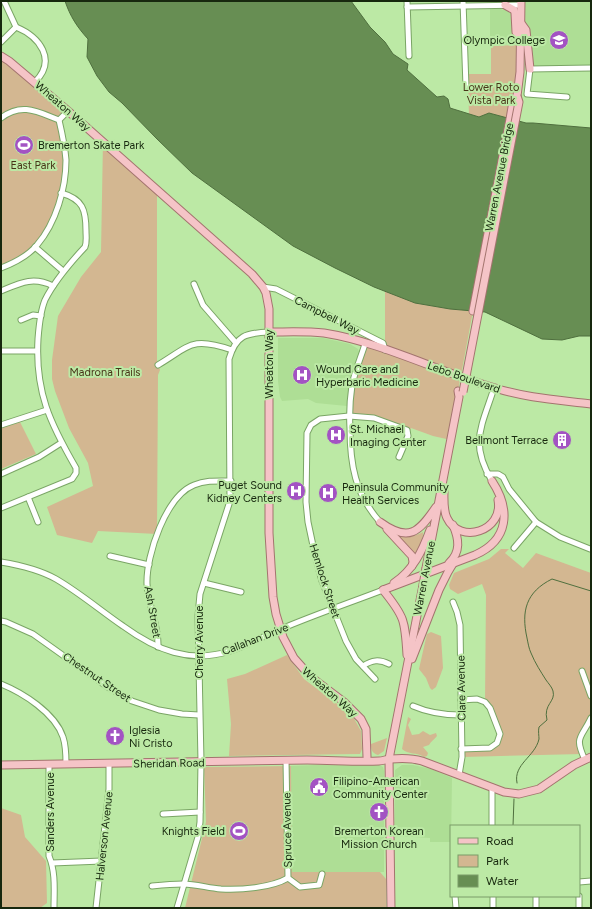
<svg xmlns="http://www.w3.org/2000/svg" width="592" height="909" font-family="Figtree,sans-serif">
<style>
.built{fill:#aede95}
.green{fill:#d3b791}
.water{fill:#678e53;stroke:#4f6f3e}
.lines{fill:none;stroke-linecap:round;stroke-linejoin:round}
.stream{stroke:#4f6f3e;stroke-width:1}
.minor-casing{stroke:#7aa565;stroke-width:7}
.major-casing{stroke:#a3746e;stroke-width:9}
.minor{stroke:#fff;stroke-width:5}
.major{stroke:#f5c4c7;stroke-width:7}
.major-bridge-casing{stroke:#a3746e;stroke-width:9;stroke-linecap:butt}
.major-bridge{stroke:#f5c4c7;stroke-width:7}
.labels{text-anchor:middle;stroke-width:4;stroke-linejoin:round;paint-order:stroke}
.poi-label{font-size:11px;fill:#17280e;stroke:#bce9a5;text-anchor:start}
.park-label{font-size:11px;fill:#483519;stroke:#bce9a5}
.street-label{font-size:11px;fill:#17280e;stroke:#bce9a5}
</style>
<rect width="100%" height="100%" fill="#bce9a5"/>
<g class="built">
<polygon points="520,1 591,1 591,68 530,69"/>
<polygon points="490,8 499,8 503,10 510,10 513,14 513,44 490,45"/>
<polygon points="278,338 323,338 350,344 358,349 359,352 351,379 347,406 316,403 308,399 282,401 280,397 278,381"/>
<polygon points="339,764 379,765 383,767 384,771 384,872 291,873 291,766"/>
<polygon points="402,765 413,765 431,769 452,778 451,842 430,842 430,838 395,836 395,770"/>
</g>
<g class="green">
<polygon points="521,45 520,72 510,119 489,113 479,117 469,114 468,87 466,74 491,74 491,46"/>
<polygon points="1,56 68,111 59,121 65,168 54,215 35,247 1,268"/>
<polygon points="103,141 157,189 157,362 160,370 158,375 157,534 98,531 92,543 57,535 47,507 93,486 88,463 69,428 55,391 52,379 52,360 58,316 81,277 101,252"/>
<polygon points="385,291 415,303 450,309 473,311 458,391 451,440 433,436 411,428 409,433 384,421 349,416 350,401 365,344 385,350"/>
<polygon points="20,422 36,454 1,469 1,428"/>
<path d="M 423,532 C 423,542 420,549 415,557 L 393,533 C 404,537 412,538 423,532 Z"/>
<polygon points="501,549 509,549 505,553 523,568 536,553 591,573 591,718 580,735 582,754 462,757 461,749 487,749 500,737 485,702 486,595 482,584 458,594 450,589 449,585 454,573 489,559"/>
<polygon points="431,632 441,636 443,668 436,687 432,690 430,688 426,678 419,669 426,638 427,634"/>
<polygon points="287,655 304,679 352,715 361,731 362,749 360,754 229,756 231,724 227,679 245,674"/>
<path d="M 408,717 L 411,719 L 408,725 L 412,735 L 419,734 L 423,731 L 430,735 L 436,733 L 437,736 C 434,740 431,741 429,745 L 423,747 L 428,753 L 427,756 L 424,757 C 417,752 408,755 402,749 Z"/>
<path d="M 387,738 L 384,751 L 378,755 C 372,753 371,750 371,744 Z"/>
<polygon points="291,766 292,872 380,872 386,879 386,908 185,908 206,822 204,767"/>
<polygon points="1,808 21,815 25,837 46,861 47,903 40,908 1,908"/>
</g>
<path class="water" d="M 65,1 L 351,1 L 370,27 L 385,42 L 393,54 L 408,64 L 407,70 L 437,97 L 444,96 L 448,99 L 450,108 L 479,117 L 489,113 L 526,123 L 533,123 L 591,128 L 591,336 L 579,336 L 562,340 L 542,339 L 485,312 L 450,309 L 415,303 L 374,287 L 335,268 L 293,246 L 192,173 L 157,139 L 122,103 L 109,92 L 97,76 L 87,57 L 88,39 C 77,27 70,16 65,1 Z"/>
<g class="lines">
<g class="stream">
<path d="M 517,783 C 513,764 535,757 539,739 C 539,736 538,731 539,727 L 547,720 C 543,704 556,702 553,691 C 552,687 548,683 546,680 C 541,672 535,663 531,653 C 529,649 528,643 527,638 C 521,611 526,592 552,579 L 591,591"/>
<polyline points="513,826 514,799"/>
</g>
<g class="minor-casing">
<g id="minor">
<polyline points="4,1 16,27"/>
<polyline points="407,1 409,56"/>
<polyline points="463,1 466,87"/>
<polyline points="407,7 521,5"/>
<path d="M 1,42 L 16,27 C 40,37 57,60 35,82"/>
<polyline points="567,97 527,94 530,69 591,68"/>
<path d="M 1,118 C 22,102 38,112 59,120"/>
<polyline points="35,247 63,271"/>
<path d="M 1,268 C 14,263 28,256 37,245 C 56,223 66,188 66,160 C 65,147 62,133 59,120 L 68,111"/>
<polyline points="194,284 203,305 236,343"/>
<polyline points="263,287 276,289 383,343 385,350"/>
<path d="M 1,291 C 20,283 33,276 53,286"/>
<polyline points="21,320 33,315 41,316"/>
<path d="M 365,344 C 361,357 355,371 352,385 C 350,399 349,413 350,428 C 350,464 355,494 380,522"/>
<polyline points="1,351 37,351"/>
<path d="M 158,365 C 190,346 191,336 232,350"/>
<polyline points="1,425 47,410"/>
<polyline points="1,474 39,457 61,443"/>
<polyline points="487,474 498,474 503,477 509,489 536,522 560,537 590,549"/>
<path d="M 492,481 C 469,443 482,426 494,388"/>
<polyline points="28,497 38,522"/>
<path d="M 1,508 L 72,479 L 76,473 L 76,468 C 50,423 35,392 38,339 C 39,326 40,312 45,300 C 55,280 70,263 85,247 C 87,242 86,236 86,231 C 86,210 83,199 61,193"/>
<polyline points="514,548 536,522"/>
<polyline points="110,556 149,565"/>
<path d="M 1,562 C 19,565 40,570 56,579 C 80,593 101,611 123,626 C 156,650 190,664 230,651 C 248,645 264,636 281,629 C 314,615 349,603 383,590"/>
<polyline points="204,583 241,592"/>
<polyline points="453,602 457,612 460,625 462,757 459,775"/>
<polyline points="1,621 6,622 33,634 106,686 132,701 159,710 182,714 199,715"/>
<path d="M 158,647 C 159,626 148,605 147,584 C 146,555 166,496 194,485 C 206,480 218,481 231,481"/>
<path d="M 363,666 C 372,660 379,659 389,664"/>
<polyline points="582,671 591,696"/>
<polyline points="375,679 356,659 346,641 322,581 315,555 308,522 306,502 307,433 311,425 320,419 349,416 374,418 407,430 408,436 399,457"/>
<path d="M 1,684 C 23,693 55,713 63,737 C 66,746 66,755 66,764"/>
<polyline points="461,700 477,699 485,702 490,708 500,734 497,743 490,748 461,749"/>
<path d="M 413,706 C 429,713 444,715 461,715"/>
<polyline points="286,760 288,878 300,887 319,885 322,874"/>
<path d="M 585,760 C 574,736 581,739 591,718"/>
<path d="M 49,764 L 49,856 C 56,873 54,891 54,908"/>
<polyline points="163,814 200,812"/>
<polyline points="492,826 492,787"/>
<polyline points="52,863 102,861"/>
<polyline points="579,882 591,881"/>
<path d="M 152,886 C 162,885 173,884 183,884 C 196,884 208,888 221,889 C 240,890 271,888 288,878"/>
<polyline points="455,896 456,908"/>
<polyline points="493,896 493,908"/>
<polyline points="536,896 536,908"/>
<polyline points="579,896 579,908"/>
<polyline points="96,908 109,789 109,764"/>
<path d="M 177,908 L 198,837 L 200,822 L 201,762 L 198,616 L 200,594 L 230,501 L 229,359 C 236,335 246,333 269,332"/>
</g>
</g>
<g class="major-casing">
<g id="major">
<polyline points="505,5 514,10 515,13 516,32 521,39"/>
<polyline points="521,23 526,30 530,69"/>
<polyline points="1,56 9,61 68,111 252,274 263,287 266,293 269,309 269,533 273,597 276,614 283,637 294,658 311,677 344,702 361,719 366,729 367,757"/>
<polyline points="473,311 510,119 513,101 517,96 520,72 521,1"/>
<path d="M 269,332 C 287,332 306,331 324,333 C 381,342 439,372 495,388 C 526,398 559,400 591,404"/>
<path d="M 444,490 C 444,499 443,510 447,518 C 460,545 504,531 498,500"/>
<path d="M 380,522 C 409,543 419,532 436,507"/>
<polyline points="387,529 412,556 413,562 412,566"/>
<path d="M 449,563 C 461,552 459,539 453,525"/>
<polyline points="426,568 459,397 458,391"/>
<path d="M 394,583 C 413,570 422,552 430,530"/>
<path d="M 383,590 L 475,555 C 509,540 511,510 492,481"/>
<path d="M 383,590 C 405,617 405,621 407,655"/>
<polyline points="412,659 439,590 448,572 454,562"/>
<path d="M 1,765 L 307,760 C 331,760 355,762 379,761 C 383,761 387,759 391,759 C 401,758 412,758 422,761 L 504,792 L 519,794 L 539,789 L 574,765 L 591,757"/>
<polyline points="391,908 389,759 423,585"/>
</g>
</g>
<use href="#minor" class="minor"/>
<use href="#major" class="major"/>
<g class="major-bridge-casing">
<g id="major-bridge">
<polyline points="463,392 519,102 517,96"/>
<polyline points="423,585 426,568"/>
</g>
</g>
<use href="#major-bridge" class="major-bridge"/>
</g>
<defs>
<g id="university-disc" transform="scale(1)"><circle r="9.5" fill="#a353c3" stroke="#bce9a5"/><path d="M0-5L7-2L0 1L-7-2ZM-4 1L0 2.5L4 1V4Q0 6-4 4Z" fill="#fff"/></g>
<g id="stadium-disc" transform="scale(1)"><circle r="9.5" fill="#a353c3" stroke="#bce9a5"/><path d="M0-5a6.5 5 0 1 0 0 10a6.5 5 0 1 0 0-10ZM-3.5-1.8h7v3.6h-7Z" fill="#fff"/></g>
<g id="hospital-disc" transform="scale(1)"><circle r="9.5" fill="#a353c3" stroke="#bce9a5"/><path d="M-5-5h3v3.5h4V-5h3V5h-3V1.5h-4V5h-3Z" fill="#fff"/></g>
<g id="building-disc" transform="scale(1)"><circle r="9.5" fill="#a353c3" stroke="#bce9a5"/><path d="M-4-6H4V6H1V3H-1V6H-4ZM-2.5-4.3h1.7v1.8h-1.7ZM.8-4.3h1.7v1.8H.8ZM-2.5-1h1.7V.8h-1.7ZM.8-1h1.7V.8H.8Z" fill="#fff"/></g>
<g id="church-disc" transform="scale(1)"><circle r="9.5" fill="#a353c3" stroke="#bce9a5"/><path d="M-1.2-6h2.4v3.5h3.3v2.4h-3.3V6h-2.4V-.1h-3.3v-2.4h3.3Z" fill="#fff"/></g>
<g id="civic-disc" transform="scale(1)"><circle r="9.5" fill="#a353c3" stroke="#bce9a5"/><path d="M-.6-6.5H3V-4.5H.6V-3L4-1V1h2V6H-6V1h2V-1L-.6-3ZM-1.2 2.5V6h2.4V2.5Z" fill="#fff"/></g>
</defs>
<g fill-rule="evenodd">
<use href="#university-disc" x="559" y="40"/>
<use href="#stadium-disc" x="24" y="145"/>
<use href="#hospital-disc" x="302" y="375"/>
<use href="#hospital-disc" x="336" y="435"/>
<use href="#building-disc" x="562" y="440"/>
<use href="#hospital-disc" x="296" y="491"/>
<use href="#hospital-disc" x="328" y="493"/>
<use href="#church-disc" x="115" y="736"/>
<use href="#civic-disc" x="319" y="787"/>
<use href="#church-disc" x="379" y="812"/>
<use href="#stadium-disc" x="239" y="831"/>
</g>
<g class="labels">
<g class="poi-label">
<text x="545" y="44" text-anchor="end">Olympic College</text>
<text x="38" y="149">Bremerton Skate Park</text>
<text x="316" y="373">Wound Care and<tspan x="316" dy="13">Hyperbaric Medicine</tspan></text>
<text x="350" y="433">St. Michael<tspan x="350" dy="13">Imaging Center</tspan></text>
<text x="548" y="444" text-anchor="end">Bellmont Terrace</text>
<text x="282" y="489" text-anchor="end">Puget Sound<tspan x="282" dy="13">Kidney Centers</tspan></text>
<text x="342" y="491">Peninsula Community<tspan x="342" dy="13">Health Services</tspan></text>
<text x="129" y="734">Iglesia<tspan x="129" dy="13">Ni Cristo</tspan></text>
<text x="333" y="785">Filipino-American<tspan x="333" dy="13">Community Center</tspan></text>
<text x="225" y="835" text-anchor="end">Knights Field</text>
<text x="379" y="835" text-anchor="middle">Bremerton Korean<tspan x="379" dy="13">Mission Church</tspan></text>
</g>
<g class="park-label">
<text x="491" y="91">Lower Roto<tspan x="491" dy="13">Vista Park</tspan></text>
<text x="33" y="169">East Park</text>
<text x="105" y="376">Madrona Trails</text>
</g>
<g class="street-label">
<text transform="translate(63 106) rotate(41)" y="4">Wheaton Way</text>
<text transform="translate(499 177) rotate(-79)" y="4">Warren Avenue Bridge</text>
<text transform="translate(327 315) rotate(27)" y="4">Campbell Way</text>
<text transform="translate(269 364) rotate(-90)" y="4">Wheaton Way</text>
<text transform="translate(464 377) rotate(19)" y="4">Lebo Boulevard</text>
<text transform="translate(424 578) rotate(-79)" y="4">Warren Avenue</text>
<text transform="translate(325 581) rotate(72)" y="4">Hemlock Street</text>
<text transform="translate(153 612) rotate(80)" y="4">Ash Street</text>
<text transform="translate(255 639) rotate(-21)" y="4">Callahan Drive</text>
<text transform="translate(199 642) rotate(-90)" y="4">Cherry Avenue</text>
<text transform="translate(97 677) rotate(34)" y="4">Chestnut Street</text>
<text transform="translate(461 688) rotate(-91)" y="4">Clare Avenue</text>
<text transform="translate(330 692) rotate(41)" y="4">Wheaton Way</text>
<text transform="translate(169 763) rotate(-1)" y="4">Sheridan Road</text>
<text transform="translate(50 812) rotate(-90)" y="4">Sanders Avenue</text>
<text transform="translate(287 830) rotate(-91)" y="4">Spruce Avenue</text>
<text transform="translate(104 836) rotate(-84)" y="4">Halverson Avenue</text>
</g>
</g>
<rect width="592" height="909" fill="none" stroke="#17280e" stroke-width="4"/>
<rect x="450" y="825" width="130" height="72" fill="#bce9a5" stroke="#7a9c69"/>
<rect x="458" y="838" width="20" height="6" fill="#f5c4c7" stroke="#7a9c69"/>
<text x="486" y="845" font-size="12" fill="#17280e">Road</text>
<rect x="458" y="855" width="20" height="12" fill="#d3b791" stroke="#7a9c69"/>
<text x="486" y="865" font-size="12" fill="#17280e">Park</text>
<rect x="458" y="875" width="20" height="12" fill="#678e53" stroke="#7a9c69"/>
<text x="486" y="885" font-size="12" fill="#17280e">Water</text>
</svg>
